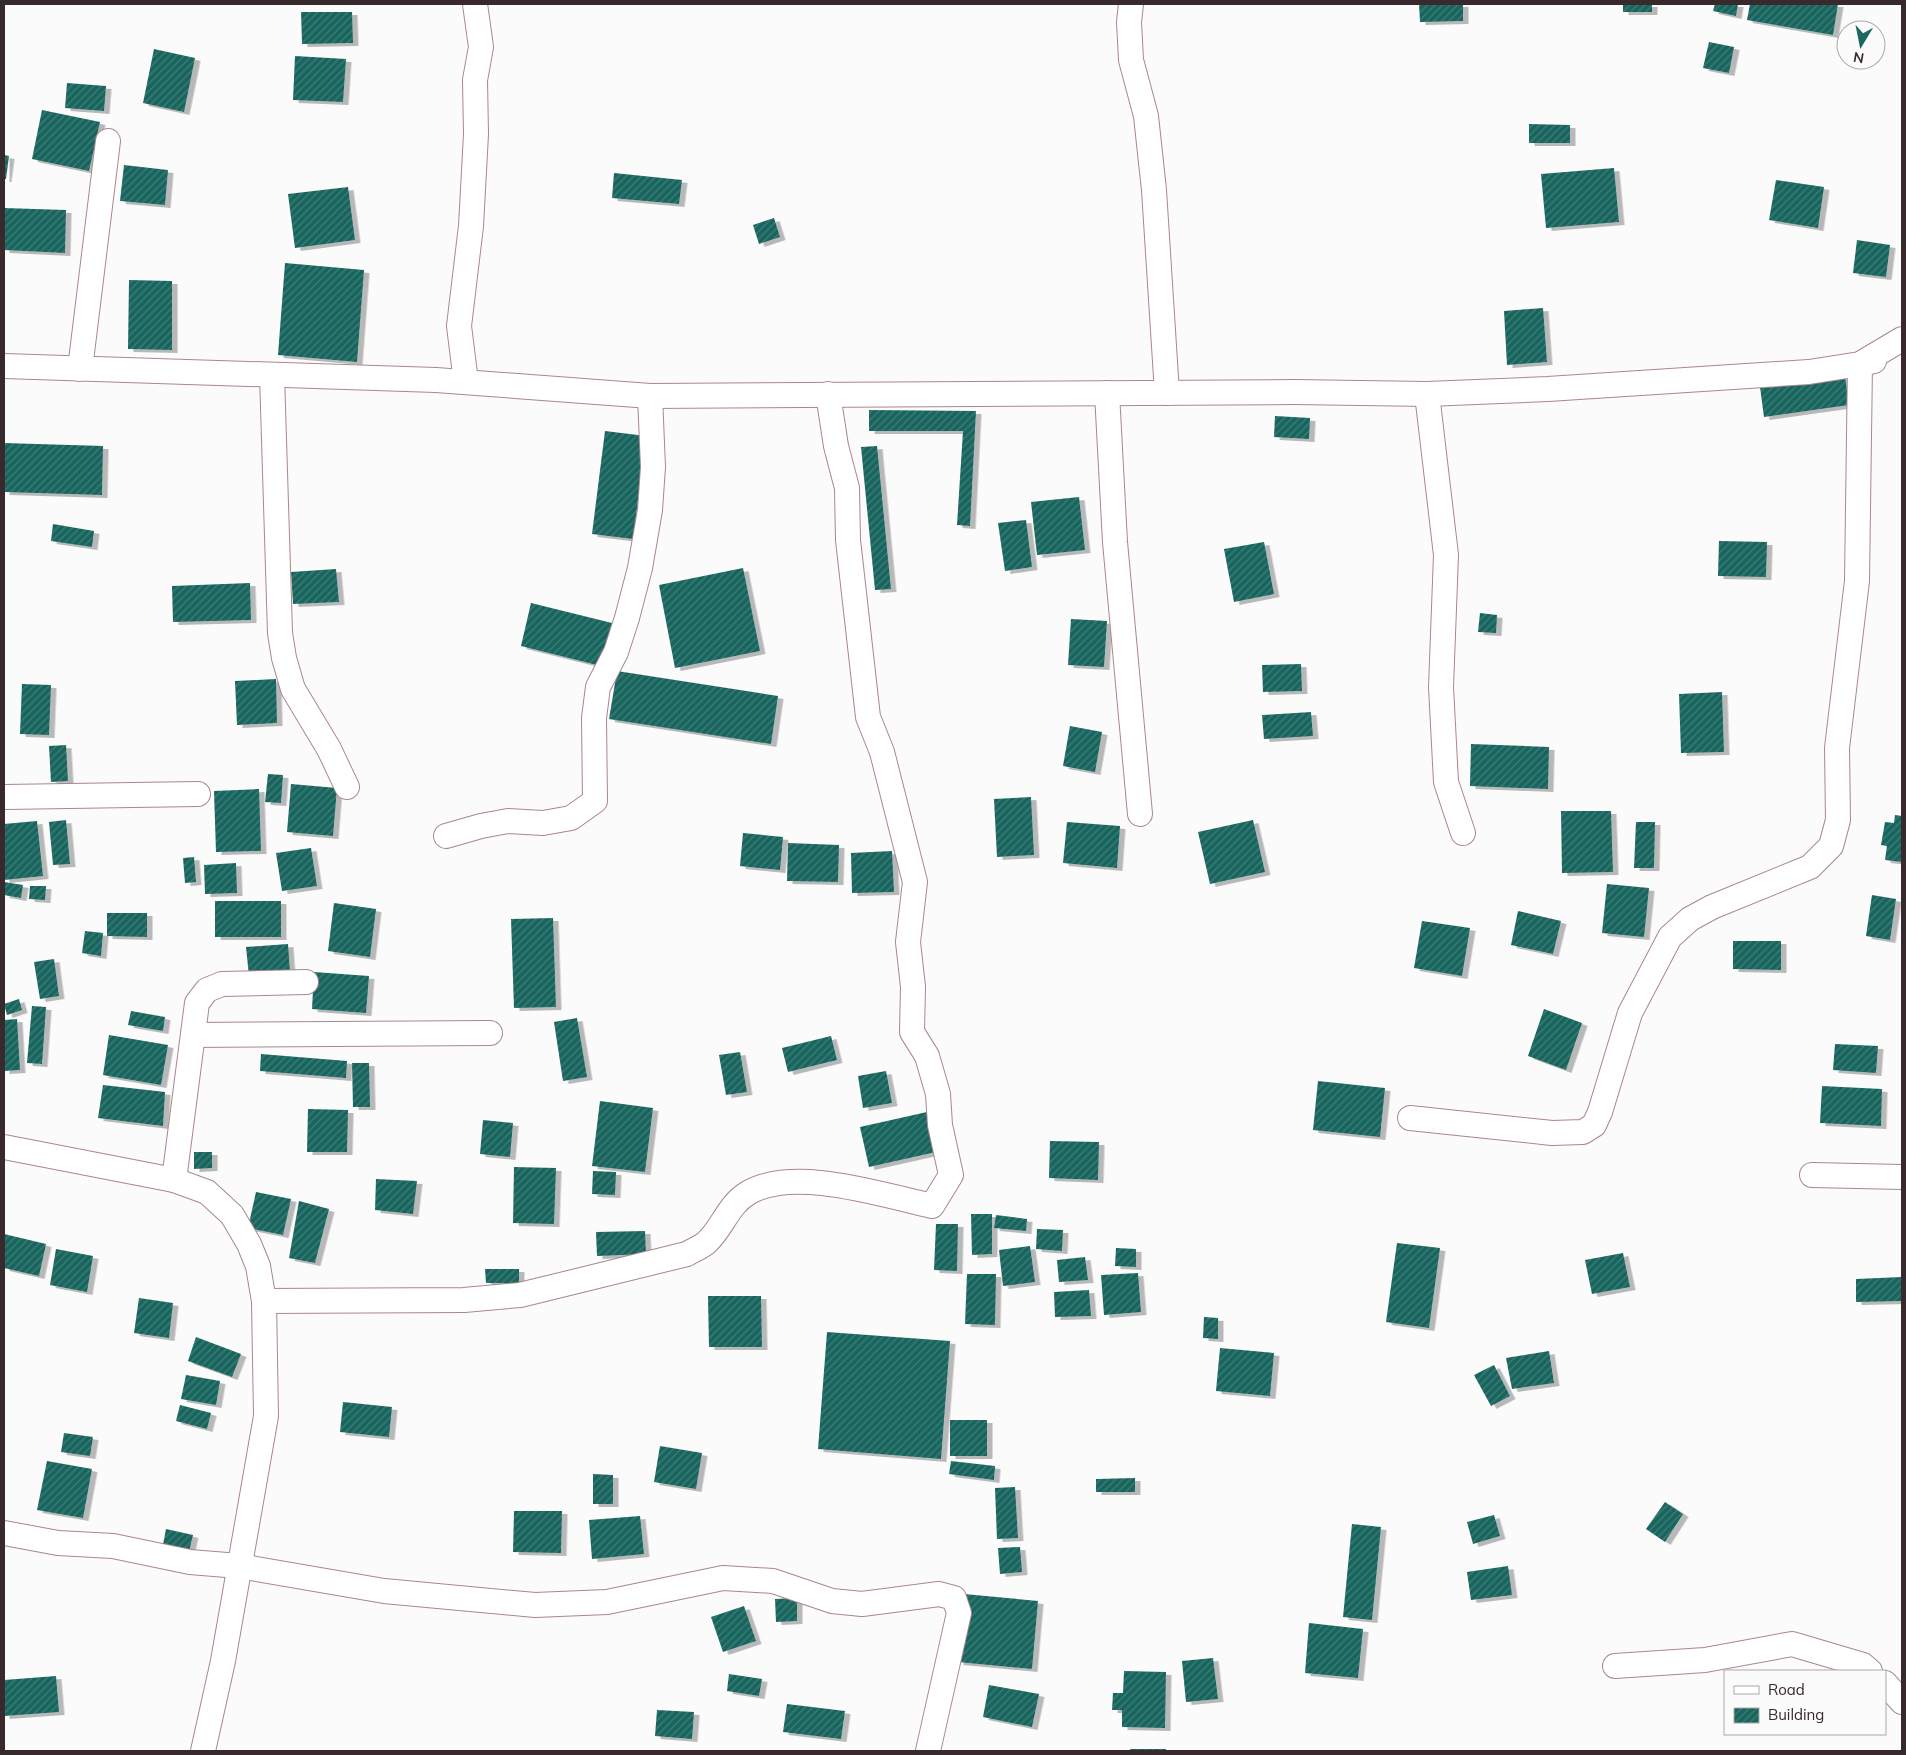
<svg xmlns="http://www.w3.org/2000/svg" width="1906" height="1755" font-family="Mulish,sans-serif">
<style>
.building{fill:url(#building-hatch);filter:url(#shadow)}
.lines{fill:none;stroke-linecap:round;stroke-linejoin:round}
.street-casing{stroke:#aa868f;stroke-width:26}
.street{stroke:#fff;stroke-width:24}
</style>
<defs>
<pattern id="building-hatch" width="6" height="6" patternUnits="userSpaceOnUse" patternTransform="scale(1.25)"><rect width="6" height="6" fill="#18665e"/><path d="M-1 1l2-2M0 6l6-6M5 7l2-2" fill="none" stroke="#437c76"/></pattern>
<filter id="shadow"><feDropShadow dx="5.5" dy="3" stdDeviation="0" flood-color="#0004"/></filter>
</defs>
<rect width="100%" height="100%" fill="#fbfbfb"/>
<g class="building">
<polygon points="1419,4 1463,4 1463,21 1420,22"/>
<rect x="1623" y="4" width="29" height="8"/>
<polygon points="1715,4 1738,4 1736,16 1713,11"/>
<polygon points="1750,4 1838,4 1833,35 1747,20"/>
<polygon points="301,12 352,12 353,43 302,44"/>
<polygon points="1709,42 1734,47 1729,73 1703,68"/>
<polygon points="154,49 195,58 184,112 143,103"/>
<polygon points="295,56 346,59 343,102 293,100"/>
<polygon points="67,83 106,86 104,111 65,108"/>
<polygon points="42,110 100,122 89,171 32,159"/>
<polygon points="1529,124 1570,125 1570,143 1529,143"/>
<polygon points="4,155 9,156 6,179 4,179"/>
<polygon points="124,165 168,170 165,205 120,201"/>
<polygon points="1614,168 1619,222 1546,228 1541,174"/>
<polygon points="614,173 682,180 679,204 612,198"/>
<polygon points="1776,180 1824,187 1818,228 1769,220"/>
<polygon points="348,187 355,240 295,248 288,194"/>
<polygon points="4,208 66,210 65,253 4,250"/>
<polygon points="774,218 780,237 759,244 753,225"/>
<polygon points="1857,240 1890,245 1886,277 1853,273"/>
<polygon points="285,263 364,270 357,362 278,355"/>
<polygon points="129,280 172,281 172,350 128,349"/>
<polygon points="1543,308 1547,362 1507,365 1504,311"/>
<polygon points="1845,376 1849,405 1764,417 1760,387"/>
<polygon points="869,410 976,411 970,526 957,525 963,431 869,431"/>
<polygon points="1275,416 1310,418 1309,439 1274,437"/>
<polygon points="605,431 646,436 633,539 592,534"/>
<polygon points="4,443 103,446 102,495 4,492"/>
<polygon points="877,446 891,589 875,590 861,447"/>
<polygon points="1079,497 1085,550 1037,555 1031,502"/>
<polygon points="1026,520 1032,567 1005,571 998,523"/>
<polygon points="53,524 94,531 92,547 51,541"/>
<polygon points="1719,541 1767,542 1766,577 1718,576"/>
<polygon points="1264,542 1274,594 1234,602 1224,549"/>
<polygon points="743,568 760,651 675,668 659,585"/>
<polygon points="336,569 339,602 293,604 291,572"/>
<polygon points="250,583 251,620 173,622 172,586"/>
<polygon points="531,603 612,623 601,666 521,646"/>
<polygon points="1480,613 1497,615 1496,633 1478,632"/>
<polygon points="1071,619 1107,621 1104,667 1068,665"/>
<polygon points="1301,664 1302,691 1263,692 1262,665"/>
<polygon points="617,671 778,696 771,744 609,719"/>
<polygon points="276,679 277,723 237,725 235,681"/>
<polygon points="22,684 51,685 49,735 20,734"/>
<polygon points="1722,692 1724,752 1681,753 1679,694"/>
<polygon points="1311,712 1313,736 1264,739 1262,715"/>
<polygon points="1070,726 1102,732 1095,772 1063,766"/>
<polygon points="1471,744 1549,747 1548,789 1470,786"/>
<polygon points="66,745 68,781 51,782 49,746"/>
<polygon points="268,774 283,775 281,803 265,802"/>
<polygon points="291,784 337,788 333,836 287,832"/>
<polygon points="259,789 261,851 216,852 214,791"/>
<polygon points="1031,797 1034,855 997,857 994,799"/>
<polygon points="1561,811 1611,811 1613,872 1562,873"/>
<polygon points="1895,815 1902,816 1902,862 1885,860 1887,846 1881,845 1885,822 1894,823"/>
<polygon points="66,820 70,864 53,865 49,822"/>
<polygon points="1253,820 1265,872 1210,884 1198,832"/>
<polygon points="37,821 43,876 4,880 4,824"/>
<polygon points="1067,822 1120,826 1117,868 1063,863"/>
<polygon points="1636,822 1655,822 1654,868 1634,868"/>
<polygon points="743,833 783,837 780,870 740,866"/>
<polygon points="788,843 839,845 838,882 787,881"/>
<polygon points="311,848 317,886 282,891 276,853"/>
<polygon points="892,851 894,892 852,893 851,853"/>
<polygon points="194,857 196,882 185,883 183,858"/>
<polygon points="236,863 237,893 205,894 204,865"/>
<polygon points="4,882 23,885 21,898 4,895"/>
<polygon points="1607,884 1649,888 1644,937 1602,933"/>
<polygon points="30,886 46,886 45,900 29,899"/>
<polygon points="1872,895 1896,899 1890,940 1866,936"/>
<rect x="215" y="901" width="66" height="36"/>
<polygon points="334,903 376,909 370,957 328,951"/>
<polygon points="1518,911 1561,921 1553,954 1511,945"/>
<polygon points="107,913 147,913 147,937 107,936"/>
<polygon points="553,918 556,1007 514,1008 511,919"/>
<polygon points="1422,921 1470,928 1462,976 1414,968"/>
<polygon points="85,931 103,933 101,956 82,953"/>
<polygon points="1733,941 1781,941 1781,970 1733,969"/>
<polygon points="288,944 290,972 249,976 246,947"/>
<polygon points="54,959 59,996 40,999 34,962"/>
<polygon points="314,972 369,976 366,1013 312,1009"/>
<polygon points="19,999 22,1010 7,1015 4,1004"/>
<polygon points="32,1006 46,1007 42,1064 27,1063"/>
<polygon points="1544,1009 1582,1023 1566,1070 1528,1056"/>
<polygon points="131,1011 165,1017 163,1031 128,1025"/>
<polygon points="577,1018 587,1077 563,1081 554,1022"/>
<polygon points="17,1019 20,1070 4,1071 4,1020"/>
<polygon points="109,1035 168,1045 161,1085 103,1075"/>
<polygon points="831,1036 837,1060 788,1072 782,1048"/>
<polygon points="1835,1044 1878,1046 1876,1073 1833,1070"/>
<polygon points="740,1052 747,1092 726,1095 719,1055"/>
<polygon points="261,1054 347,1061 346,1078 260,1071"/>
<polygon points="352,1063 369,1063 370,1107 353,1107"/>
<polygon points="886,1071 892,1103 863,1108 858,1076"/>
<polygon points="1318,1081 1385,1088 1380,1137 1313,1130"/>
<polygon points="103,1085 165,1092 163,1126 98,1118"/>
<polygon points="1822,1086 1882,1089 1881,1126 1820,1123"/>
<polygon points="600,1101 653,1108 645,1172 592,1166"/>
<polygon points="308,1109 348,1110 347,1152 307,1152"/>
<polygon points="927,1112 936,1152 869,1167 860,1127"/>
<polygon points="483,1120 513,1123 510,1157 480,1154"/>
<polygon points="1050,1141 1099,1142 1098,1180 1049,1178"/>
<polygon points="194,1152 212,1152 212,1168 194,1169"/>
<polygon points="514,1167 556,1168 554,1224 513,1223"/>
<polygon points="593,1171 616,1172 615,1195 592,1194"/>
<polygon points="376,1179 417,1181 413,1214 375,1210"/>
<polygon points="256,1192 291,1199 283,1235 248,1228"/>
<polygon points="299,1201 329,1209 315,1263 289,1258"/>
<polygon points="971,1214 992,1214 992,1254 972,1255"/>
<polygon points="996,1215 1027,1219 1026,1231 994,1228"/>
<polygon points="936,1224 958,1224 957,1271 934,1270"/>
<polygon points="1037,1229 1063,1230 1062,1251 1036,1249"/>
<polygon points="645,1231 646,1254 597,1256 596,1232"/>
<polygon points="4,1234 46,1244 39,1276 4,1268"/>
<polygon points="1397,1243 1440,1248 1429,1328 1386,1322"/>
<polygon points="1030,1246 1035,1282 1003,1286 999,1250"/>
<polygon points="1116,1248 1136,1249 1136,1267 1115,1266"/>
<polygon points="56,1249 93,1256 87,1292 50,1285"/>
<polygon points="1623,1253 1630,1287 1592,1294 1585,1260"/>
<polygon points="1085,1257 1088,1280 1059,1282 1057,1260"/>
<polygon points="485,1269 519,1269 519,1283 486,1283"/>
<polygon points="1138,1273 1141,1312 1104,1315 1101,1275"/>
<polygon points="967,1274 996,1274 995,1325 965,1324"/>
<polygon points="1902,1277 1902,1301 1856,1302 1856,1279"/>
<polygon points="1089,1290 1091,1316 1055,1317 1054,1292"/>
<polygon points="708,1296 761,1296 762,1347 709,1347"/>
<polygon points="139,1298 173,1303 169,1338 134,1333"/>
<polygon points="1204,1317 1218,1318 1218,1339 1203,1338"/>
<polygon points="827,1332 950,1341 941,1459 818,1449"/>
<polygon points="196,1337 241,1354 232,1377 188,1361"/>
<polygon points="1220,1348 1274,1353 1270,1396 1216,1391"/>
<polygon points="1549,1351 1554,1383 1512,1389 1506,1358"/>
<polygon points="1494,1365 1510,1396 1491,1406 1474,1375"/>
<polygon points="186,1375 220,1381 216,1405 181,1399"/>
<polygon points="343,1402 392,1407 389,1437 340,1432"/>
<polygon points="180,1405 211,1413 207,1429 176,1421"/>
<rect x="950" y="1420" width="37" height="36"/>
<polygon points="64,1433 93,1437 90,1456 61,1452"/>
<polygon points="660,1446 702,1453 696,1489 654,1482"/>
<polygon points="47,1461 92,1469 83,1518 37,1510"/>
<polygon points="951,1461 995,1466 994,1480 949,1474"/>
<polygon points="593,1474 613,1475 613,1504 593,1504"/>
<polygon points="1135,1478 1135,1492 1096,1492 1096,1479"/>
<polygon points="1015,1487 1018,1538 997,1539 995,1488"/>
<polygon points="1665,1502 1683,1514 1665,1542 1646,1529"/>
<polygon points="514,1511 562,1511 561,1553 513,1552"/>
<polygon points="1494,1515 1500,1536 1473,1544 1467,1522"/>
<polygon points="640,1516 644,1554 592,1559 589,1520"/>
<polygon points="1352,1524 1381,1527 1372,1620 1343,1617"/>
<polygon points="166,1529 193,1535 188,1556 162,1550"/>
<polygon points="1020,1547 1022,1572 1000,1574 998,1548"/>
<polygon points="1508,1566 1512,1595 1471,1600 1467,1572"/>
<polygon points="964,1594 1038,1601 1032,1669 958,1662"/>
<polygon points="797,1598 797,1621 776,1622 775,1599"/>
<polygon points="744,1606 756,1641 723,1652 711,1617"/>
<polygon points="1309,1623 1363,1629 1358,1678 1305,1673"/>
<polygon points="1213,1658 1218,1699 1186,1702 1182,1661"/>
<polygon points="1124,1671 1166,1672 1165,1728 1122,1727 1122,1710 1112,1710 1113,1693 1123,1693"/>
<polygon points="729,1674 762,1679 759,1696 727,1691"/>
<polygon points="56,1676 59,1712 4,1716 4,1680"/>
<polygon points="989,1685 1039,1694 1032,1727 983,1717"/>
<polygon points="787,1704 845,1711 841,1739 783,1732"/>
<polygon points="657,1710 694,1712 692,1739 655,1736"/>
<rect x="1130" y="1749" width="36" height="2"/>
</g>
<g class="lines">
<g class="street-casing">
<g id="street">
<polyline points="1131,4 1129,22 1131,60 1146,116 1154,190 1167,393"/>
<polyline points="4,366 436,380 650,396 1294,392 1427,394 1548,389 1809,372 1860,364 1902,339"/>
<polyline points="80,369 108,141"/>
<polyline points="272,375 280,633 284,658 293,689 329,749 347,787"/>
<polyline points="466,382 459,326 471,226 476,134 475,80 481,47 475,4"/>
<polyline points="1107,393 1115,542 1140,814"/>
<polyline points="1427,394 1446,555 1441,687 1446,782 1463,833"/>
<polyline points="4,797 198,794"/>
<polyline points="446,836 481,826 508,821 543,823 571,818 595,801 594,718 598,687 616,652 627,618 640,568 650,510 653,467 650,396"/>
<polyline points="193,1035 490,1033"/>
<polyline points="1410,1118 1552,1133 1583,1132 1594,1125 1600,1112 1630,1013 1670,937 1690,919 1712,907 1810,867 1831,846 1838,820 1837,748 1857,581 1860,364 1874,361"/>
<polyline points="4,1147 174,1180 207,1192 232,1215 249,1244 258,1266 264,1301 266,1416 223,1661 203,1751"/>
<polyline points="1812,1175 1902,1177"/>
<polyline points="174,1180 197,1003 207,990 222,984 306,982"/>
<path d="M 264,1301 L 464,1300 L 520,1295 L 687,1254 C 693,1250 702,1247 707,1242 C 723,1227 728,1205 748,1193 C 794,1166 882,1195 932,1206 L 951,1175 L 940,1125 L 938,1094 L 927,1056 L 912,1032 L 913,987 L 908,942 L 915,882 L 882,752 L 868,717 L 848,540 L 847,488 L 836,446 L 828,394"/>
<polyline points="4,1533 58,1543 113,1546 190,1562 239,1566 384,1591 535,1605 607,1602 723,1578 773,1581 832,1601 862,1604 939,1594 954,1598 959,1613 928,1751"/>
<polyline points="1615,1666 1705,1660 1792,1644 1863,1665 1870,1671"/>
<polyline points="1885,1683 1902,1702"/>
</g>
</g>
<use href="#street" class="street"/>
</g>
<rect width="1906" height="1755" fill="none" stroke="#37292c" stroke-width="10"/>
<rect x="1724" y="1670" width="162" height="65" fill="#fbfbfb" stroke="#ada7a8"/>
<rect x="1734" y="1686" width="25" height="8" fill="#ffffff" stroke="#ada7a8"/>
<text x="1768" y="1695" font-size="15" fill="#37292c">Road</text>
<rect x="1734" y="1708" width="25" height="15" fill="url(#building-hatch)" stroke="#ada7a8"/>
<text x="1768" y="1720" font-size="15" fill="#37292c">Building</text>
<g transform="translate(1861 45) rotate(190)"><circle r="24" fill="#fbfbfb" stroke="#ada7a8"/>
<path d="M0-4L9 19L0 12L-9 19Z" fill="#1d6760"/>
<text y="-8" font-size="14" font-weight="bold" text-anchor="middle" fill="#37292c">N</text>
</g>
</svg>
